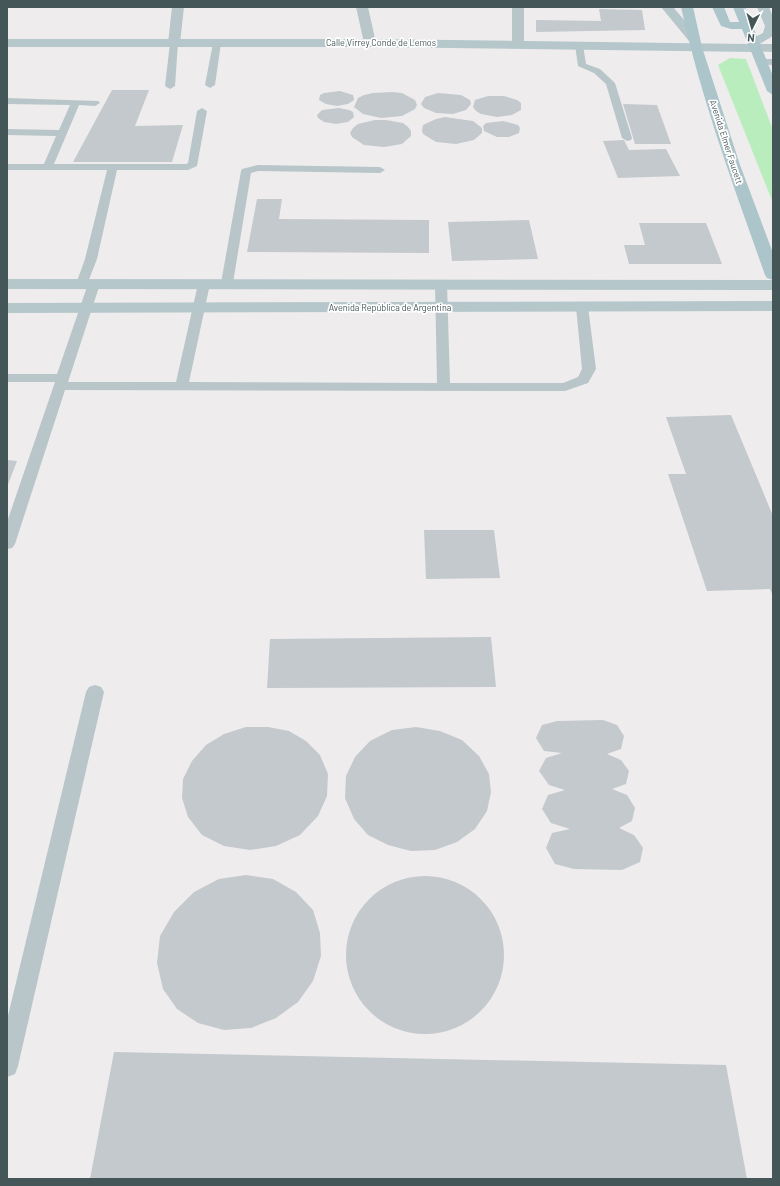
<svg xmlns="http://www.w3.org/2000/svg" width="780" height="1186" font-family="Barlow,sans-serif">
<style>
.green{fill:#baedbe}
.building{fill:#c3c9cc}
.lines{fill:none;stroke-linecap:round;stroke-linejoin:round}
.lane{fill:#b8c6c9;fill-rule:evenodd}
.street{fill:#b8c6c9;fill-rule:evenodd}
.secondary{fill:#b5c7cb;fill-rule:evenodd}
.primary{fill:#acc5cb;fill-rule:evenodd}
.labels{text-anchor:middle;stroke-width:3.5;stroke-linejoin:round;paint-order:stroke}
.far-street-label{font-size:9px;fill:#455659;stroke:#fff}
</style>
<rect width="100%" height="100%" fill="#efeced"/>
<polygon class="green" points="730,58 746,59 773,130 773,203 718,65"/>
<g class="building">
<polygon points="599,9 642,10 645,30 536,32 536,20 601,21"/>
<polygon points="112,90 149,90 135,126 183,125 172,162 73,162"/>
<polygon points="340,91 353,95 354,100 348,104 337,106 326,104 319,100 320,95 324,93"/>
<polygon points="392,92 402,93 415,100 417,105 415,109 402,116 381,118 363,114 354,107 358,98 364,95 373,93"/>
<polygon points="438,93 461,95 470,100 471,104 466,110 453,114 436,113 424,108 421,104 425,97"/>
<polygon points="488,96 504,96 517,100 521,103 521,110 512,115 497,117 481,114 476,111 473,107 475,100"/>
<polygon points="623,104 657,105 671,144 635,144"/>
<polygon points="339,108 349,110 353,112 354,117 348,122 336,124 324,122 318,118 317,115 322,110"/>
<polygon points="445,117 473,121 482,128 482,133 474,140 456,144 436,142 423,134 422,130 423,125 436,119"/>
<polygon points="375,120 386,120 403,123 408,127 411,131 411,136 402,144 384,147 364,145 352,137 350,133 353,128 358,124"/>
<polygon points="503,121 518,125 520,128 519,133 509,137 497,137 484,131 483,126 486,123"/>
<polygon points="624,140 629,150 666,149 680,176 618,178 603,141"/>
<polygon points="257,199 282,199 279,219 429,220 429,253 247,252"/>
<polygon points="529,220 538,259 452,261 448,222"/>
<polygon points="639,223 706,223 722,264 629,264 624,245 645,245"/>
<polygon points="731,415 773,516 773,596 770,589 707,591 668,474 686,474 666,417"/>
<polygon points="7,460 17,461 7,487"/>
<polygon points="424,530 494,530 500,578 426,579"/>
<polygon points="491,637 496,687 267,688 270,639"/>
<polygon points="603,720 617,725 624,736 621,749 607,754 621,760 629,771 626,784 612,789 627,795 635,808 632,821 619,828 634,835 643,848 640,862 622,870 574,869 555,864 546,848 552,833 570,829 551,823 542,809 548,795 565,790 549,785 539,771 546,758 562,753 544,751 536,738 542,725 557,721"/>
<polygon points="246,727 268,727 289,731 306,741 320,755 328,774 327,796 318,816 300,835 276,846 250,850 224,846 202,835 188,817 182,798 183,779 192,761 206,745 224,734"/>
<polygon points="416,727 440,731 462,740 479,756 489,774 491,792 487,811 475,829 457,842 435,850 411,851 388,845 368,835 354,819 345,798 346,776 355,757 370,741 392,730"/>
<polygon points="246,875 273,879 296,892 313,910 320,933 321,956 313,981 298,1002 276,1018 251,1028 224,1030 198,1023 177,1009 163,989 157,963 160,936 174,912 194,892 219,879"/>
<circle cx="425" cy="955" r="79"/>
<polygon points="114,1052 726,1065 747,1179 90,1179"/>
</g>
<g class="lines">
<g class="lane">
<polygon points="174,40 178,43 175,86 170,89 165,86 170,43"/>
<polygon points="217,40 221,43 215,85 210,88 205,85 213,43"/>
<polygon points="579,42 583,45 586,64 600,69 615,83 632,138 631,140 627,141 622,138 606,84 594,73 578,66 575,45"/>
<polygon points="762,59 773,59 773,65 759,64 759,60"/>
<polygon points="7,98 98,101 100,103 95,106 79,105 54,164 186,164 188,163 197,111 202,108 207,111 197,166 188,170 117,170 97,259 86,287 78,287 76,284 85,259 107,170 7,170 7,164 44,164 56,136 7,135 7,129 59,130 70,105 7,104"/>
<polygon points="258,165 380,167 385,170 380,173 258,171 251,173 233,283 227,287 223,286 221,283 241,171 242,169"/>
<polygon points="94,280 100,284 68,382 176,382 198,284 204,280 210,284 189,382 437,383 435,284 441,280 447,284 450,383 563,383 578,377 582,369 576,307 582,303 588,307 596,369 588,383 565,391 65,390 15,544 12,548 7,549 7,522 55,382 7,382 7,374 57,374 88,284"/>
<polygon points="95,685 101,687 104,692 18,1066 15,1074 7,1077 7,1020 86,692 89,687"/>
</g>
<g class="street">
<polygon points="172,7 184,7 180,43 174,47 168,43"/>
<polygon points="356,7 368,7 376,43 374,46 366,46 364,43"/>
<polygon points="512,7 524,7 524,44 518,48 512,44"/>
<polygon points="756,44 773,44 773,52 752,51 750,48 752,45"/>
</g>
<g class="secondary">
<polygon points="661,7 673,7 697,35 699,38 697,41 689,41"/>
<polygon points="757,7 769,7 773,17 773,36 758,45 762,48 756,52 370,47 7,47 7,39 370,39 748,44 749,40 763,33 765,26"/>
<polygon points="7,279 773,280 773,290 7,289"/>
<polygon points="773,301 773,311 7,313 7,303"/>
</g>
<g class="primary">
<path d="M 681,7 L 693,7 L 702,47 L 740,165 L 773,253 L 773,280 L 767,278 L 765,275 C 734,187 701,99 681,7 Z"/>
<polygon points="712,7 724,7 730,22 739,22 733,7 745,7 773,76 773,95 767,91 742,29 731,29 721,26"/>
</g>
</g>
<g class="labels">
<g class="far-street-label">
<text x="381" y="46">Calle Virrey Conde de Lemos</text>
<text transform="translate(726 142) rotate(72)" y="3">Avenida Elmer Faucett</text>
<text x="390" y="311">Avenida República de Argentina</text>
</g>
</g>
<rect width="780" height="1186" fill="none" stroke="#455659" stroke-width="16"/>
<g transform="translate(752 28) rotate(185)" stroke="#ffffff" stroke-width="3" paint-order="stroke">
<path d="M0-3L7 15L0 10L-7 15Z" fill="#455659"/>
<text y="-6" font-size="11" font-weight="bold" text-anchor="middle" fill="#455659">N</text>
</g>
</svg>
